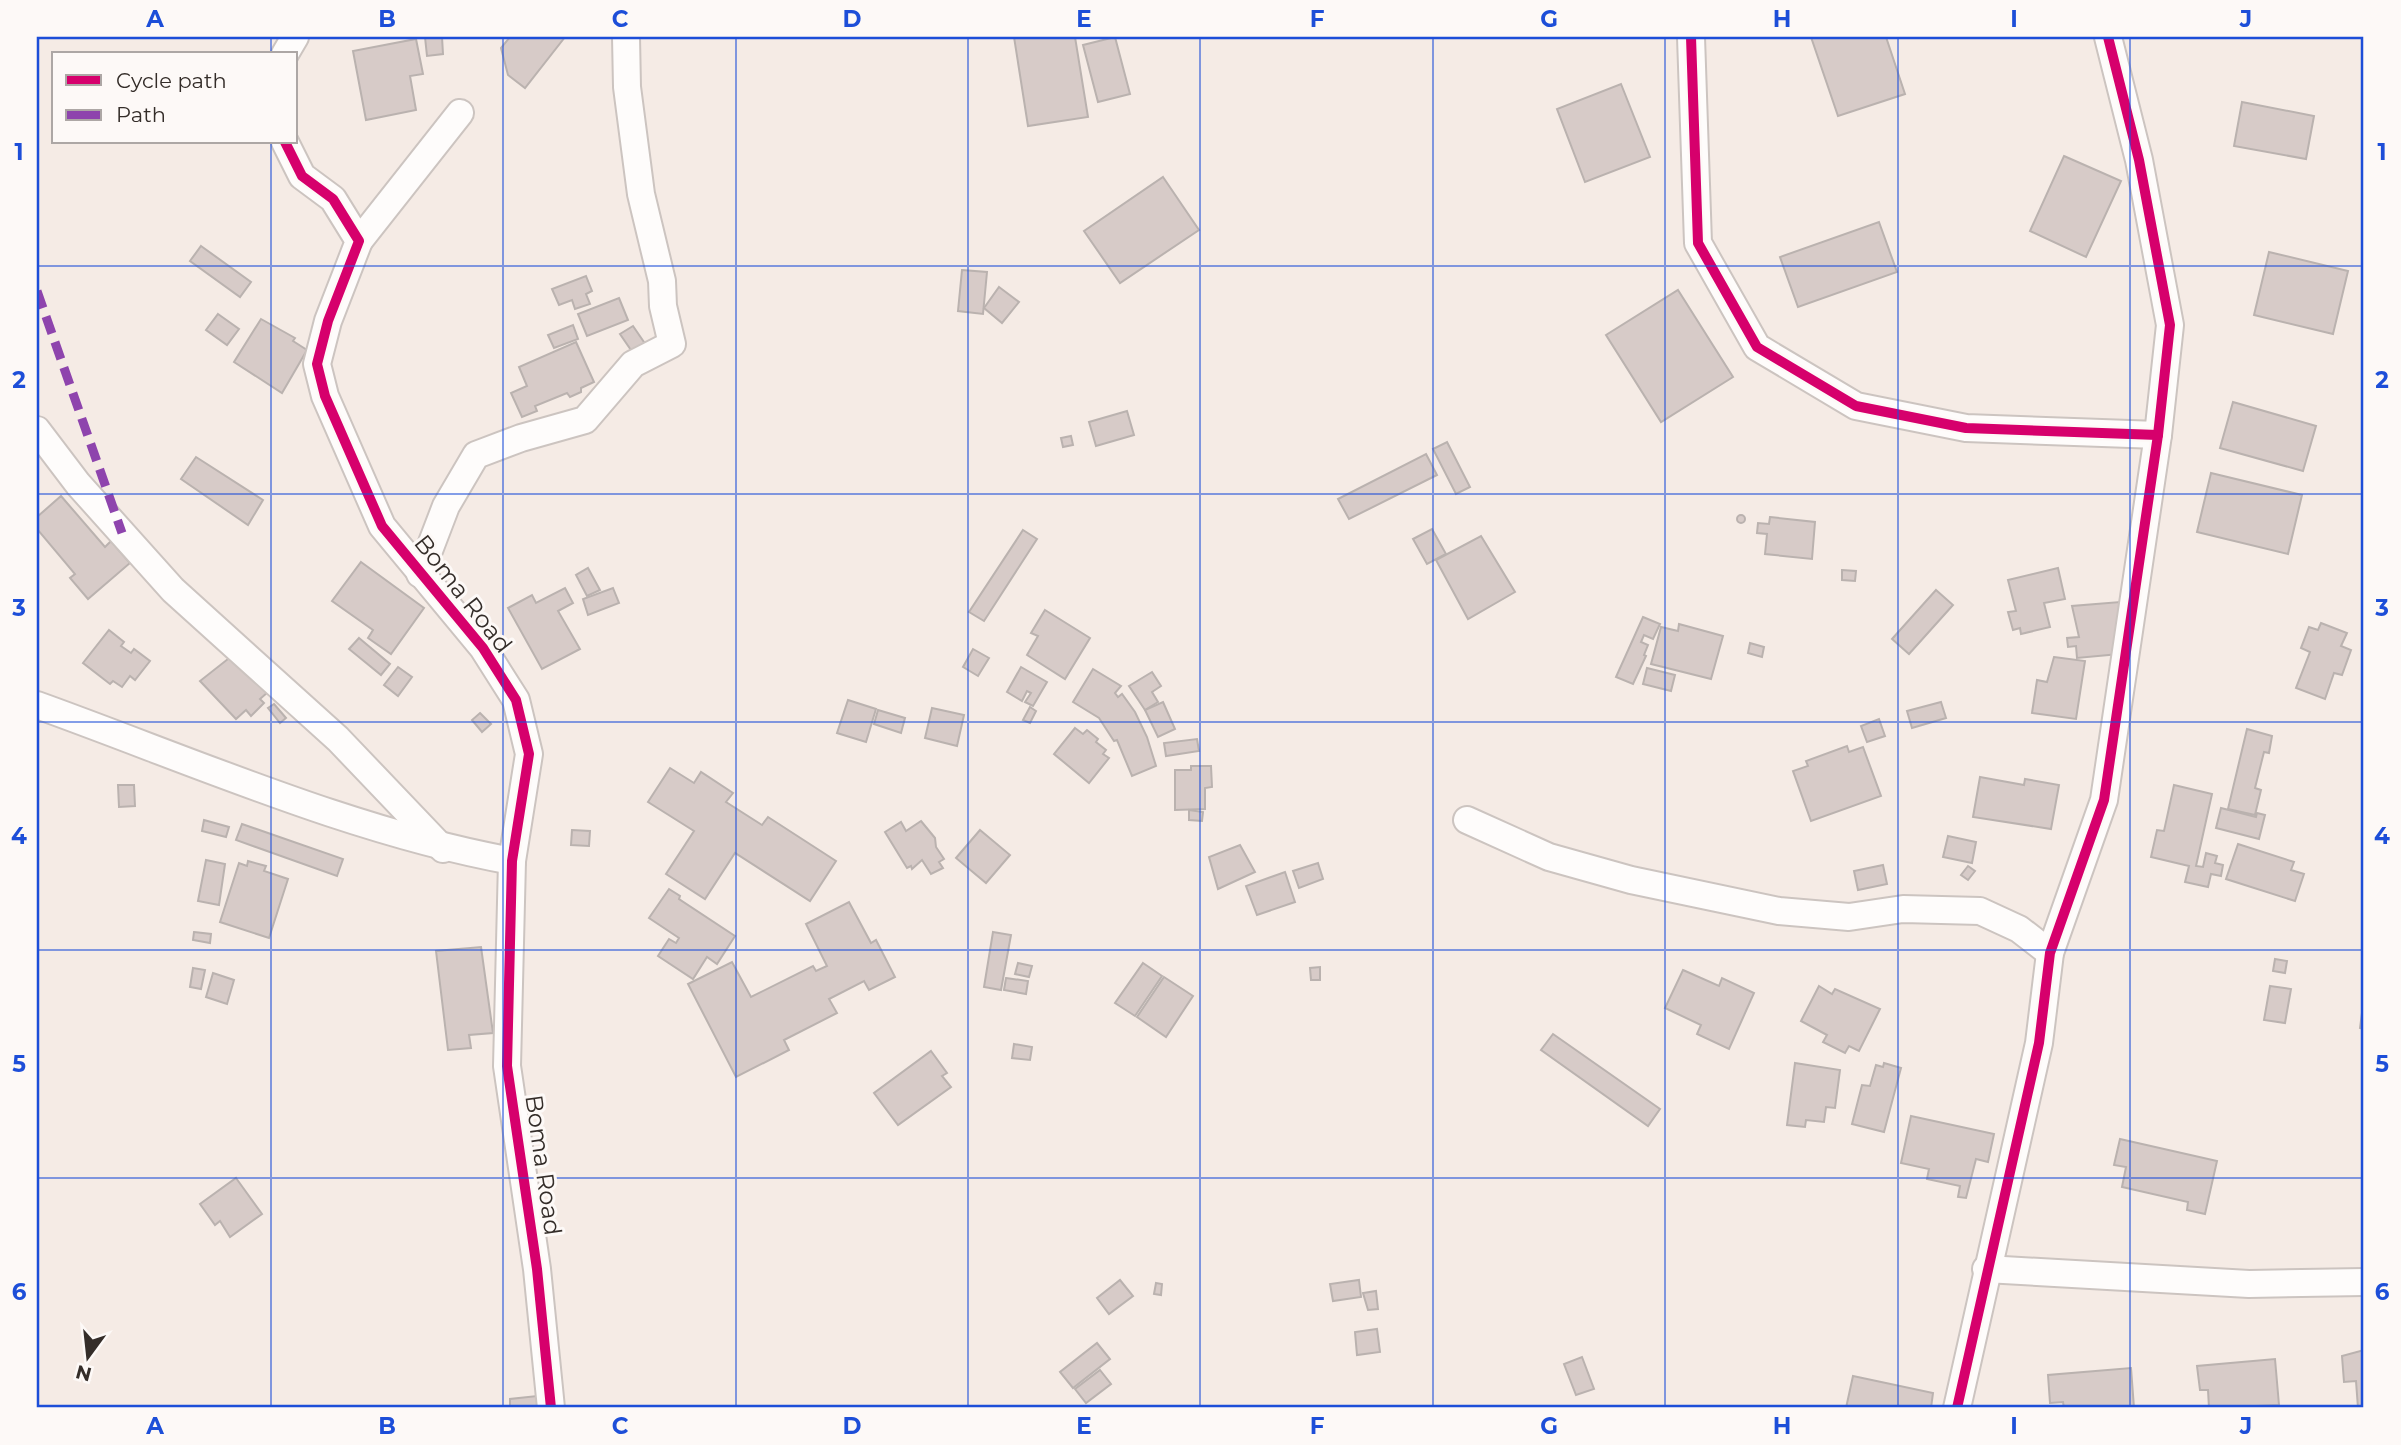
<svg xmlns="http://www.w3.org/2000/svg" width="2401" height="1445" font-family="Montserrat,sans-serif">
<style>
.building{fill:#d7cbc8;stroke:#bab2af;stroke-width:2}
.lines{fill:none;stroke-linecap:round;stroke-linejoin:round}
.minor-casing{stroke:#ccc4c0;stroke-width:30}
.minor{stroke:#fefcfb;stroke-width:26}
.quiet{stroke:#8e44ad;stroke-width:9;stroke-dasharray:18 9;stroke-linecap:butt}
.cycleway-casing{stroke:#fdf9f7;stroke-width:15}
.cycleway{stroke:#d6006c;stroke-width:10}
.grid{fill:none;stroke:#1d4ed8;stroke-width:2;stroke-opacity:0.55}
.labels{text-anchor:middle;stroke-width:6;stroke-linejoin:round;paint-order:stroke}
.street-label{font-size:24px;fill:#342d29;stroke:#fdf9f7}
.neatline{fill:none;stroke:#1d4ed8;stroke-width:2.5}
.grid-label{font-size:23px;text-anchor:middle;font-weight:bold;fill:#1d4ed8}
</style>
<rect width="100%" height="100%" fill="#f5ebe5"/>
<g class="building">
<polygon points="425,37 442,37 443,54 427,56"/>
<polygon points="510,37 565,37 525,88 508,75 501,48"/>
<polygon points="1014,37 1075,37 1088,117 1028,126"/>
<polygon points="1115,37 1130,94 1098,102 1083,45"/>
<polygon points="1811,37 1886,37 1905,94 1838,116"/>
<polygon points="416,39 423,74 410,76 416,110 366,120 353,51"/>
<polygon points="1621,84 1650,157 1585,182 1557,109"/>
<polygon points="2242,102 2314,116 2306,159 2234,146"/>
<polygon points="2064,156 2121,181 2086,257 2030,231"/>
<polygon points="1163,177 1199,230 1120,283 1084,231"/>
<polygon points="1879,222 1897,272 1798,307 1780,257"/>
<polygon points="201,246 251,282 240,297 190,261"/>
<polygon points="2269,252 2348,271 2333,334 2254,315"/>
<polygon points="962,270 987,272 983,314 958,311"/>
<polygon points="586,276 592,291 586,294 590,304 575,309 572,300 559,305 552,289"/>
<polygon points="999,287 1019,302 1002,323 984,308"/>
<polygon points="1678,290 1733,377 1661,422 1606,335"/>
<polygon points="619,298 628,320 587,336 578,314"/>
<polygon points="218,314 239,329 227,345 206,330"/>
<polygon points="261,319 295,338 293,341 307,350 282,393 234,362"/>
<polygon points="573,325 578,339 554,348 548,335"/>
<polygon points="633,326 648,348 635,356 620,334"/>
<polygon points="576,342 594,382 581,388 581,392 570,397 567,393 535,406 537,411 522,417 511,393 527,386 519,367"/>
<polygon points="2233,402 2316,426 2303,471 2220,448"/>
<polygon points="1127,411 1134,435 1096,446 1089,422"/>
<polygon points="1071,436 1073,445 1063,447 1061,438"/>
<polygon points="1447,442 1470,487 1456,494 1433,449"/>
<polygon points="1426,454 1437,475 1349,519 1338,499"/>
<polygon points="196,457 263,500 248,525 181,479"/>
<polygon points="2211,473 2302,495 2288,554 2197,532"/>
<polygon points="61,496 105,547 111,541 130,563 88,599 70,578 75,574 37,529 37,517"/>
<circle cx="1741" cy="519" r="4"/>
<polygon points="1770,517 1815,522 1812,559 1765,554 1767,534 1757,533 1758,523 1769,524"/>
<polygon points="1432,529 1446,554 1427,564 1413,539"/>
<polygon points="1023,530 1037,539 984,621 969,612"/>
<polygon points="1481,536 1515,592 1468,619 1436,560"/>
<polygon points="361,562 424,608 391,654 368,638 373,630 332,601"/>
<polygon points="588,568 600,590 587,596 576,575"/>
<polygon points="2058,568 2065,599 2044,603 2050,627 2021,634 2020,628 2013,630 2008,612 2016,611 2008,580"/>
<polygon points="1842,570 1856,571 1855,581 1842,580"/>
<polygon points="565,588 573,603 558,611 580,649 542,669 508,608 532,595 536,603"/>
<polygon points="613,588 619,603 588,615 583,599"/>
<polygon points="1936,590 1953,605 1909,654 1892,639"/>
<polygon points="2120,602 2119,654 2077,658 2076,646 2068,647 2067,638 2079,637 2072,606"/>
<polygon points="1045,610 1090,638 1065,679 1027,655 1038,636 1031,633"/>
<polygon points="1643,617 1660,624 1653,639 1644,635 1641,642 1648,645 1644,655 1646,656 1633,684 1616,677"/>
<polygon points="2321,623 2347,633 2341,646 2351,650 2342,675 2334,673 2325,699 2296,688 2310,652 2301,648 2309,627 2318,630"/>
<polygon points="1679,624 1723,636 1711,679 1651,664 1661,627 1678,631"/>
<polygon points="109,630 124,642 121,646 131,653 134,649 150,661 135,680 130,676 122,687 113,681 110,684 83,663"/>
<polygon points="359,638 390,664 381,675 349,649"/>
<polygon points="1750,643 1764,647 1762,657 1748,653"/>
<polygon points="973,649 989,658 978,676 963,667"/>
<polygon points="233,655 268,692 260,699 264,703 251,716 246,710 236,719 200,681"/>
<polygon points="2054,657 2085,661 2076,719 2032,713 2037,680 2047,682"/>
<polygon points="398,667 412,677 398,696 384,685"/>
<polygon points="1021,667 1047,682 1033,706 1025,702 1031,693 1027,691 1022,701 1007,692"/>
<polygon points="1647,668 1675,675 1671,691 1643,684"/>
<polygon points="1093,669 1121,686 1115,693 1118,697 1122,694 1135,712 1147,737 1156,766 1132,776 1117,740 1114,741 1099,718 1073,702"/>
<polygon points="1152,672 1161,686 1152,692 1158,702 1145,710 1129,686"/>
<polygon points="848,700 876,709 866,742 837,733"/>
<polygon points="1163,702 1175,729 1158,737 1145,710"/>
<polygon points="1941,702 1946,718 1912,728 1907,711"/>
<polygon points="274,704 286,718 280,723 268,708"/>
<polygon points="1030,707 1036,711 1030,723 1023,720"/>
<polygon points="932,708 964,715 957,746 925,738"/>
<polygon points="878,710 905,718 901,733 874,724"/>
<polygon points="480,713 491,724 482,732 472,720"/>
<polygon points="1879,719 1885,736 1867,742 1861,726"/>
<polygon points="1075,728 1083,734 1087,730 1098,739 1096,742 1106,750 1103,754 1109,758 1089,783 1054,754"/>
<polygon points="2247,729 2272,736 2269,753 2264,752 2255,788 2261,790 2255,815 2228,809"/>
<polygon points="1197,739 1199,751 1166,756 1164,743"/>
<polygon points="1847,746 1849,752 1863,747 1881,796 1811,821 1793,771 1808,766 1806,761"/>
<polygon points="1191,766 1211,766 1212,787 1205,788 1205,809 1175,810 1175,770 1191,770"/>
<polygon points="670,768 694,783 701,772 733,793 726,802 762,825 768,817 836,861 810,901 735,853 705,899 666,874 694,831 648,802"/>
<polygon points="1980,777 2024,785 2025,779 2059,785 2051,829 1973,817"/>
<polygon points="118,785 134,785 135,806 119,807"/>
<polygon points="2174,785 2212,794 2196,866 2203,867 2206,853 2217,856 2215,863 2223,865 2221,876 2211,874 2208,887 2185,882 2189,866 2151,857 2157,830 2164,831"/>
<polygon points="2221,808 2256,817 2257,813 2265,815 2259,839 2216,828"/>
<polygon points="1189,810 1203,812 1202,821 1189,820"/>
<polygon points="204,820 229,827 226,837 202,831"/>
<polygon points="921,821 935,838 936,847 944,859 939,862 943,868 931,874 922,860 912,869 911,866 907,868 885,832 901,822 906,831"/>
<polygon points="242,824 343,859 337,876 236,840"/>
<polygon points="572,830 590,831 589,846 571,845"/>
<polygon points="980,830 1010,855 986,883 956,858"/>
<polygon points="1948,836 1976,842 1972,863 1943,857"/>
<polygon points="2238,844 2294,862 2291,870 2304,874 2295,901 2226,879"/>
<polygon points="1240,845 1255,872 1218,889 1209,857"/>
<polygon points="206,860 225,864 219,905 198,901"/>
<polygon points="248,861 266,866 264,871 288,879 269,938 220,922 239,863 247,866"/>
<polygon points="1318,863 1323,879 1299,888 1293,871"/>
<polygon points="1883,865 1887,884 1858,890 1854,871"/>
<polygon points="1968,866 1975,871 1968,880 1961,875"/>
<polygon points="1285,872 1295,902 1257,915 1246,886"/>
<polygon points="669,889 680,896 679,899 735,936 717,964 707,957 693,979 658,956 669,939 676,943 679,938 649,918"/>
<polygon points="849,902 871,943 876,940 895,977 869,990 864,981 829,999 837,1013 784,1040 789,1050 736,1077 688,984 732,962 751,997 813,966 816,971 827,966 806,924"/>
<polygon points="194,932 211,934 210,943 193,940"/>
<polygon points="993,932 1011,935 1001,990 984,987"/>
<polygon points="481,947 493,1033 469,1035 471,1048 448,1050 436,951"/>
<polygon points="2275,959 2287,961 2285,973 2273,971"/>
<polygon points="1018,963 1032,966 1029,977 1015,974"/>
<polygon points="1143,963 1162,976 1135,1016 1115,1003"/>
<polygon points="1320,967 1320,980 1311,980 1310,968"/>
<polygon points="193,968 205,970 201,989 190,987"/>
<polygon points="1683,970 1719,986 1722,978 1754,993 1729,1049 1697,1034 1701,1025 1665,1008"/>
<polygon points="213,973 234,980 227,1004 206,997"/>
<polygon points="1164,977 1193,996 1166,1037 1137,1017"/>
<polygon points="1006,978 1028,981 1026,994 1004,990"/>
<polygon points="1819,986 1832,994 1835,989 1880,1009 1859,1051 1849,1046 1845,1053 1823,1042 1827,1035 1801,1021"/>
<polygon points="2270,986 2291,989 2285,1023 2264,1020"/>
<polygon points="2364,998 2364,1029 2360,1028"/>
<polygon points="1553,1034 1660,1109 1648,1126 1541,1050"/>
<polygon points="1014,1044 1032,1047 1030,1060 1012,1058"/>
<polygon points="931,1051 947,1073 942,1076 951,1087 898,1125 874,1093"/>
<polygon points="1795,1063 1840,1070 1835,1108 1826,1107 1824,1122 1806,1120 1805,1127 1787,1125"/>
<polygon points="1884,1063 1901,1068 1884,1132 1852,1124 1862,1085 1870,1086 1876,1065 1883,1067"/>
<polygon points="1911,1116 1994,1134 1988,1162 1976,1159 1966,1198 1958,1197 1960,1186 1927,1179 1929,1169 1901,1163"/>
<polygon points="2120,1139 2217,1161 2205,1214 2187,1210 2188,1202 2122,1187 2126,1167 2114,1165"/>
<polygon points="236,1178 262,1214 230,1237 220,1221 215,1225 200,1204"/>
<polygon points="1120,1280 1133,1296 1109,1314 1097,1298"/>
<polygon points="1359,1280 1361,1297 1333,1301 1330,1284"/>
<polygon points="1156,1283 1162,1284 1161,1295 1154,1294"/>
<polygon points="1376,1291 1378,1309 1368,1310 1363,1293"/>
<polygon points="1377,1329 1380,1352 1357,1355 1355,1332"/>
<polygon points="1097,1343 1110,1359 1073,1388 1060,1372"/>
<polygon points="2364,1350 2364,1408 2358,1408 2356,1381 2344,1382 2342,1356"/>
<polygon points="1582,1357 1594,1389 1576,1395 1564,1364"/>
<polygon points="2275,1359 2279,1405 2209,1408 2208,1390 2200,1390 2197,1366"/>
<polygon points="2131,1368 2134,1408 2064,1408 2063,1402 2050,1403 2048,1375"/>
<polygon points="1100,1370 1111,1384 1086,1403 1075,1389"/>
<polygon points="1853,1376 1933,1393 1931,1408 1846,1408"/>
<polygon points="537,1396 539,1408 510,1408 510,1399"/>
</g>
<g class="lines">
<g class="minor-casing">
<g id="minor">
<polyline points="1691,37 1698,243 1757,347 1856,406 1966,428 2158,435"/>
<polyline points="285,54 295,37"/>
<polyline points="285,142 302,176 333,199 359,241 328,321 317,364 325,396 382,526 483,648 516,700 529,754 512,861 507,1066 537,1269 551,1408"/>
<polyline points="359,241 460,113"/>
<polyline points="37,430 78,484 173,590 338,739 443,849"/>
<polyline points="420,574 446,506 476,455 521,438 585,420 633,364 672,344 663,306 662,281 641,194 627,87 626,37"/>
<path d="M 37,705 C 190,760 352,832 512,861"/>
<polyline points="1467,820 1549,857 1631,880 1779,911 1849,917 1903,909 1980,911 2019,929 2050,953"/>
<polyline points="1986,1269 2249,1284 2364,1282"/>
<polyline points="1957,1408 2039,1043 2050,953 2104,800 2158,435 2170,325 2139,160 2108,37"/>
</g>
</g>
<use href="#minor" class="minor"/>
<polyline class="quiet" points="37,291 122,533"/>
<g class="cycleway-casing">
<g id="cycleway">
<polyline points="1691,37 1698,243 1757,347 1856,406 1966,428 2158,435"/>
<polyline points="285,142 302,176 333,199 359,241 328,321 317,364 325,396 382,526 483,648 516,700 529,754 512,861 507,1066 537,1269 551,1408"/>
<polyline points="1957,1408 2039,1043 2050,953 2104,800 2158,435 2170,325 2139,160 2108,37"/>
</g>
</g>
<use href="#cycleway" class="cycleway"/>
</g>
<path class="grid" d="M 271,37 L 271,54M 503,37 L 503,1408M 736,37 L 736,1408M 968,37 L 968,1408M 1200,37 L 1200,1408M 1433,37 L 1433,1408M 1665,37 L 1665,1408M 1898,37 L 1898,1408M 2130,37 L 2130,1408M 271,142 L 271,1408M 37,266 L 2364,266M 37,494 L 2364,494M 37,722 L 2364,722M 37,950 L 2364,950M 37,1178 L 2364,1178"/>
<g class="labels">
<g class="street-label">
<text transform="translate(463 594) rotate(52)" y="8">Boma Road</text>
<text transform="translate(543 1165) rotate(82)" y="8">Boma Road</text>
</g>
</g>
<rect width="2401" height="1445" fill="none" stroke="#fdf9f7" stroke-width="77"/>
<rect x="52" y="52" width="245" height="91" fill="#fdf9f7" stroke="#ada7a5" stroke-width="2"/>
<rect x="66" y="75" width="35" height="10" fill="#d6006c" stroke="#ada7a5" stroke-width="2"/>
<text x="116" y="88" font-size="21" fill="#342d29">Cycle path</text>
<rect x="66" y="110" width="35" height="10" fill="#8e44ad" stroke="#ada7a5" stroke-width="2"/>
<text x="116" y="122" font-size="21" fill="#342d29">Path</text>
<g transform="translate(88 1357) rotate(195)" stroke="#fdf9f7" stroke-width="5" paint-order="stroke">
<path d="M0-5L12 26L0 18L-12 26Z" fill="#342d29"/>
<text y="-10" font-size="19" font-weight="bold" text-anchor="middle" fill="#342d29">N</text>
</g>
<rect x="38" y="38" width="2324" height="1368" class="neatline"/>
<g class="grid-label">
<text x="155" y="27">A</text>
<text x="387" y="27">B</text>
<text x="620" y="27">C</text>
<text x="852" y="27">D</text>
<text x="1084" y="27">E</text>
<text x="1317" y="27">F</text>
<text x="1549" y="27">G</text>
<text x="1782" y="27">H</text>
<text x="2014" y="27">I</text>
<text x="2246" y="27">J</text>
<text x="19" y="160">1</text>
<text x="2382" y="160">1</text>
<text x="19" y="388">2</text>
<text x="2382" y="388">2</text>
<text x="19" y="616">3</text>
<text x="2382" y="616">3</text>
<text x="19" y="844">4</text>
<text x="2382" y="844">4</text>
<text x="19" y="1072">5</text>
<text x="2382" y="1072">5</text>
<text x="19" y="1300">6</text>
<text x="2382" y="1300">6</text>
<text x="155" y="1434">A</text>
<text x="387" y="1434">B</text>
<text x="620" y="1434">C</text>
<text x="852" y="1434">D</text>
<text x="1084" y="1434">E</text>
<text x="1317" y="1434">F</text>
<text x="1549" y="1434">G</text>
<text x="1782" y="1434">H</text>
<text x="2014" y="1434">I</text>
<text x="2246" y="1434">J</text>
</g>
</svg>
